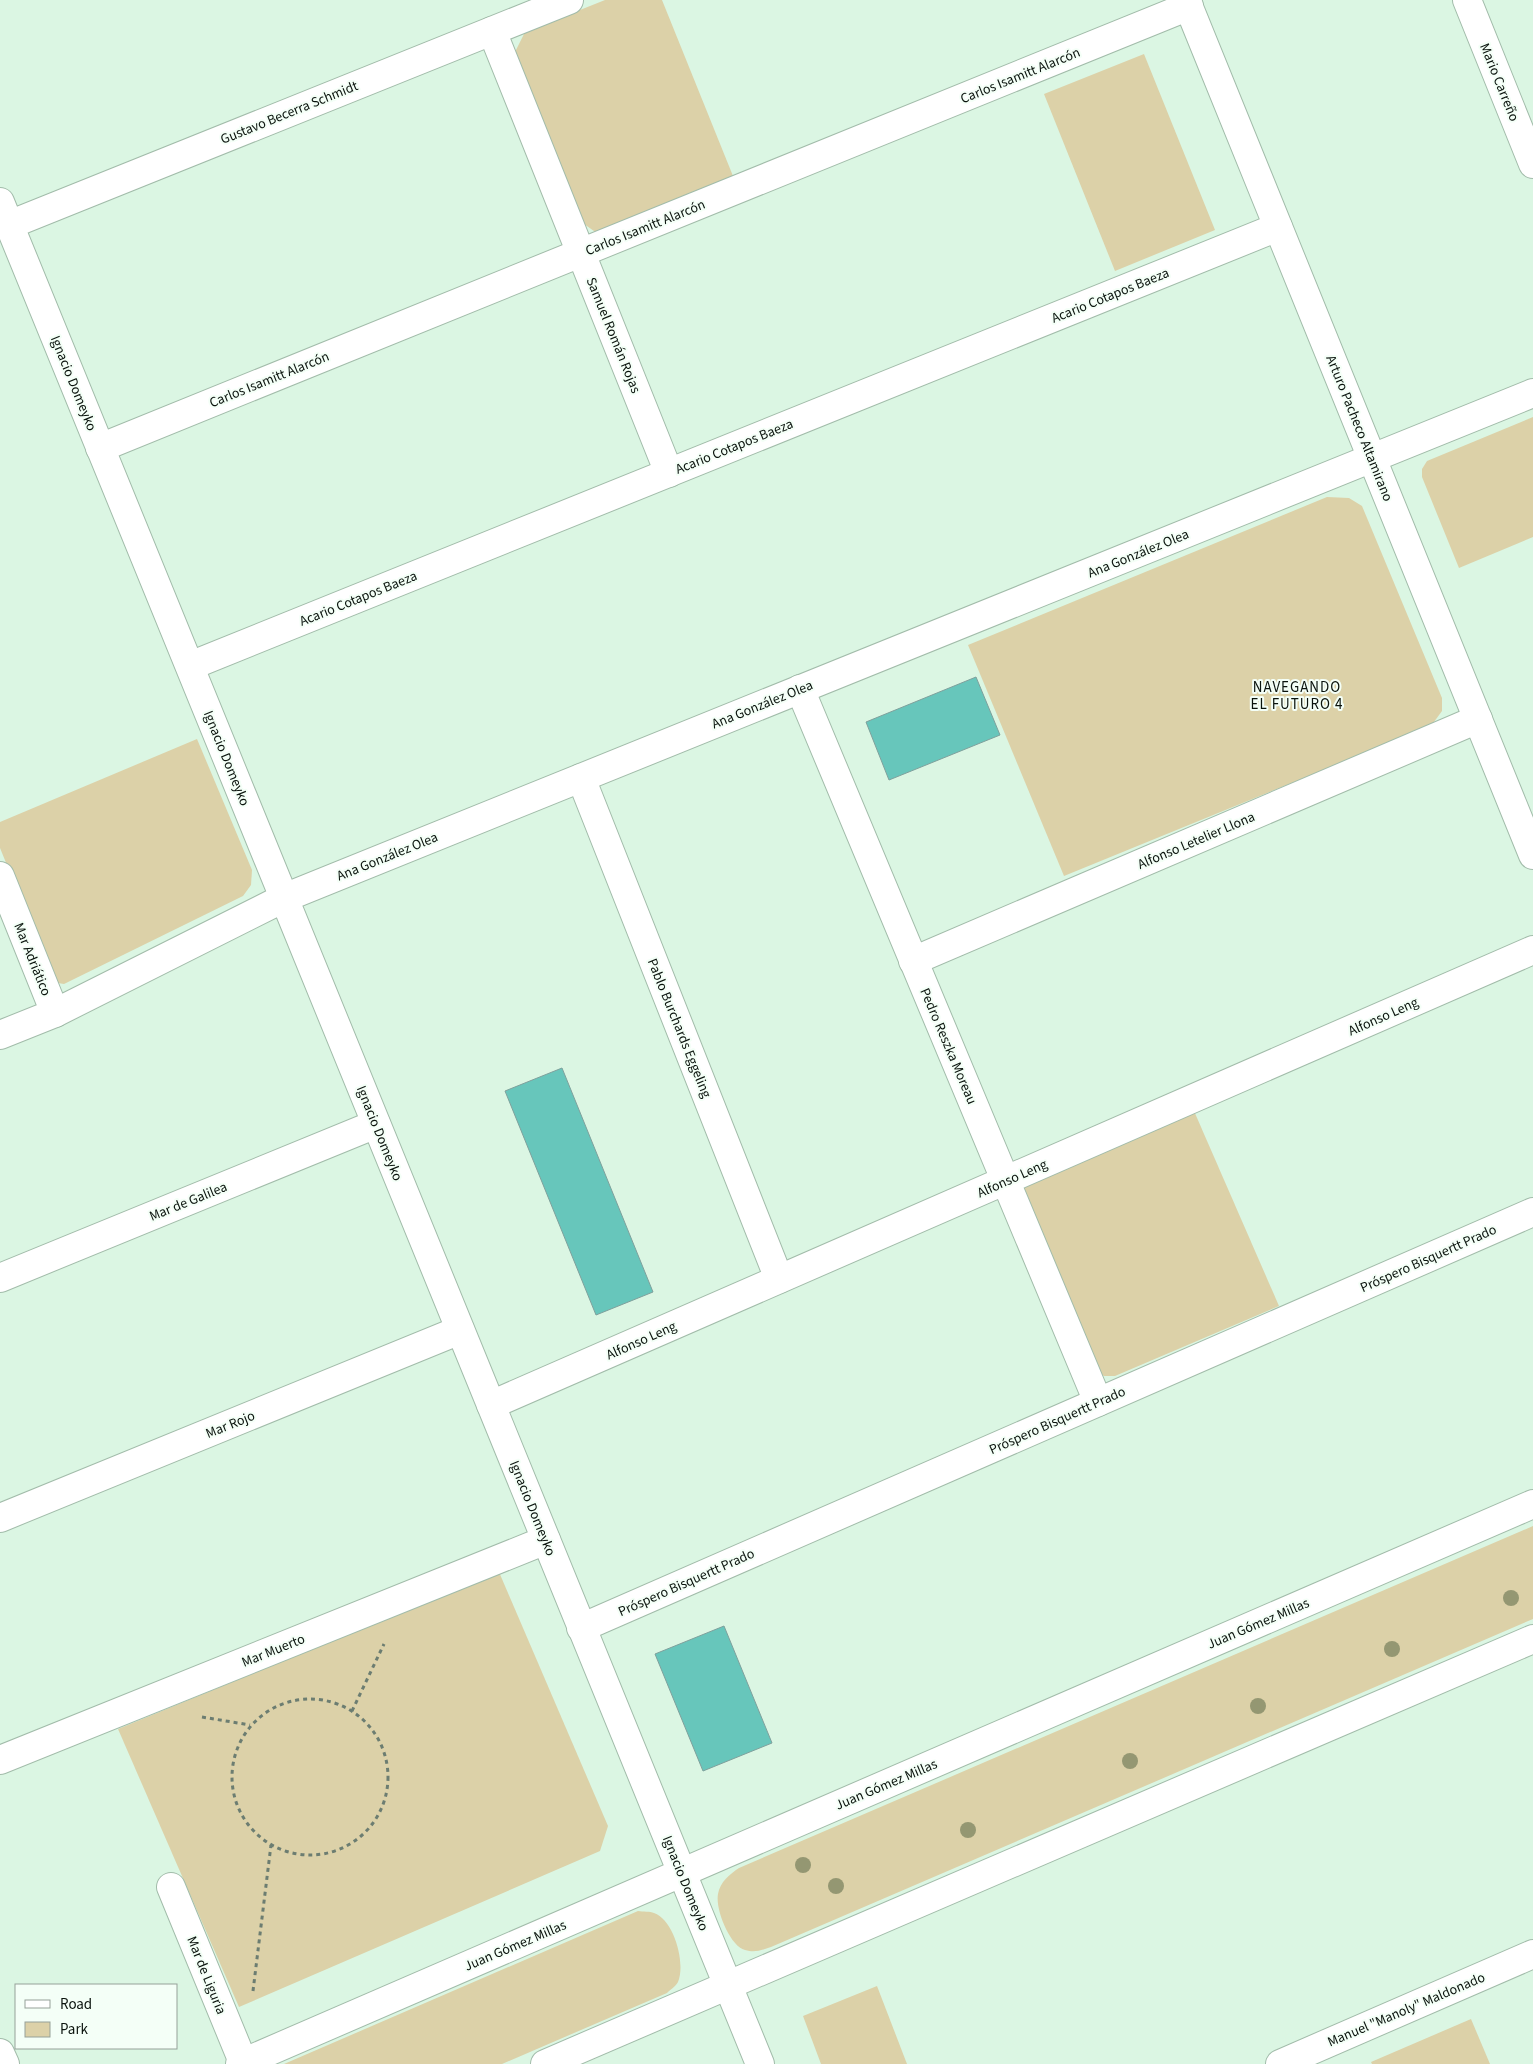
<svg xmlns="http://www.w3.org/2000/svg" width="1533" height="2064" font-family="'Source Sans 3',sans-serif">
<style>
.green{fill:#dcd1a8}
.building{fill:#67c6bb;stroke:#7fa09c}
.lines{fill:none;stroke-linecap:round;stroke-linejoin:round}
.minor-casing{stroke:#a2bcaa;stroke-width:30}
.path{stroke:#6c7d71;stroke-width:3;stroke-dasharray:4 4;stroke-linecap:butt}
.minor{stroke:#fff;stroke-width:28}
.tree{fill:#949772}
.labels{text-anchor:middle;stroke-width:4;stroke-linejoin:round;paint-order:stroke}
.street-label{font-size:14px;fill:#0a130d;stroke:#f4fff7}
.neighbourhood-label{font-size:15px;letter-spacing:1px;fill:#0a130d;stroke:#f4fff7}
</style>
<rect width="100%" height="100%" fill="#dbf6e3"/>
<g class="green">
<polygon points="605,0 662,0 735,181 605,232 594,231 584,224 515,52 525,32"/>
<polygon points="1144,54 1215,230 1115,271 1044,94"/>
<polygon points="1533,417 1533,537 1459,568 1422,477 1422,469 1427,461"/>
<polygon points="1327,497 1349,498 1362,506 1442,698 1442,711 1431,726 1064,876 968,645"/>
<polygon points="197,739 252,870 251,885 243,896 64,984 58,983 54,980 0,848 0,822"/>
<polygon points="1194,1111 1279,1306 1115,1376 1104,1376 1095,1371 1023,1190 1030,1182"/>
<path d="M 1533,1526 L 1533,1619 L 771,1947 C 762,1950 755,1953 745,1950 C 730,1946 715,1909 718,1894 C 720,1882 730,1874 739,1868 Z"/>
<polygon points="499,1572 608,1826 600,1851 239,2007 118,1729"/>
<path d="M 638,1911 C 643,1912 650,1911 654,1913 C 674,1920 686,1963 678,1982 C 676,1986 670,1990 667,1993 L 502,2064 L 284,2064 Z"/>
<polygon points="877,1986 907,2064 821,2064 803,2016"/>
<polygon points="1471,2019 1490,2064 1372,2064 1371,2062"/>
</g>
<g class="building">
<polygon points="976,677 1000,735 889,780 866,722"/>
<polygon points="562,1068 653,1292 596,1315 505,1091"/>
<polygon points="724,1626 772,1743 703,1771 655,1654"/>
</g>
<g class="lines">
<g class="minor-casing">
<g id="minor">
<polyline points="1186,0 1533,855"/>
<polyline points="1467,0 1533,164"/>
<polyline points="492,31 669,473"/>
<polyline points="0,202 760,2064"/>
<polyline points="9,225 569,0"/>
<polyline points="100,448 1189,6"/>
<polyline points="190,666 1278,227"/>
<polyline points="800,689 1098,1402"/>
<polyline points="581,778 779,1279"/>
<polyline points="0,876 55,1013"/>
<polyline points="913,961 1478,719"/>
<polyline points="0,1035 55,1013 284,898 1533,393"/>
<polyline points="0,1278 376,1124"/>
<polyline points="491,1405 1533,950"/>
<polyline points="0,1518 460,1330"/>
<polyline points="581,1628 1533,1212"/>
<polyline points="0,1760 546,1540"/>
<polyline points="171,1887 243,2062"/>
<polyline points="0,2053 5,2064"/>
<polyline points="240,2064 1533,1504"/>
<polyline points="545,2064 1533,1639"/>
<polyline points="1280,2064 1533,1954"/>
</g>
</g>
<g class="path">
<circle cx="310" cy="1777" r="78"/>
<polyline points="352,1711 384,1644"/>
<polyline points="202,1717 250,1725"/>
<polyline points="253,1991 271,1845"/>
</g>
<use href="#minor" class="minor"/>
</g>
<g class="tree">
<circle cx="1511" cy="1598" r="8"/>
<circle cx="1392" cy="1649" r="8"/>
<circle cx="1258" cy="1706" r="8"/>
<circle cx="1130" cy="1761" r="8"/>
<circle cx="968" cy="1830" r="8"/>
<circle cx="803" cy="1865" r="8"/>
<circle cx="836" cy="1886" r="8"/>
</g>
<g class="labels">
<g class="street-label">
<text transform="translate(1020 75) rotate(-22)" y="5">Carlos Isamitt Alarcón</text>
<text transform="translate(1500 82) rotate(68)" y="5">Mario Carreño</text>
<text transform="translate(289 112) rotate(-22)" y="5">Gustavo Becerra Schmidt</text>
<text transform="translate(645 227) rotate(-22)" y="5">Carlos Isamitt Alarcón</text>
<text transform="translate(1110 295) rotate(-22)" y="5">Acario Cotapos Baeza</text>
<text transform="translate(614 335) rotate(68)" y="5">Samuel Román Rojas</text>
<text transform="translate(269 379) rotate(-22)" y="5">Carlos Isamitt Alarcón</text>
<text transform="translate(74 383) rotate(68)" y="5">Ignacio Domeyko</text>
<text transform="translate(1360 428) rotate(68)" y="5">Arturo Pacheco Altamirano</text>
<text transform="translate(734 446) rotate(-22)" y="5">Acario Cotapos Baeza</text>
<text transform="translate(1138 553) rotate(-22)" y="5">Ana González Olea</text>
<text transform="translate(358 598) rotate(-22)" y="5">Acario Cotapos Baeza</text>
<text transform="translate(762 704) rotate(-22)" y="5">Ana González Olea</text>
<text transform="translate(227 758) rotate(68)" y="5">Ignacio Domeyko</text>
<text transform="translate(1196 840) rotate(-23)" y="5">Alfonso Letelier Llona</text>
<text transform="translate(387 856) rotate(-22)" y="5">Ana González Olea</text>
<text transform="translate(33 959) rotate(68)" y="5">Mar Adriático</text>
<text transform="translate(1383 1016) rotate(-24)" y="5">Alfonso Leng</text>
<text transform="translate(680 1028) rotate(68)" y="5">Pablo Burchards Eggeling</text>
<text transform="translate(949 1046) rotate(67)" y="5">Pedro Reszka Moreau</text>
<text transform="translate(380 1133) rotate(68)" y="5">Ignacio Domeyko</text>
<text transform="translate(1012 1178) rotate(-24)" y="5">Alfonso Leng</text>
<text transform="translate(188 1201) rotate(-22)" y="5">Mar de Galilea</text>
<text transform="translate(1428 1258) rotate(-24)" y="5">Próspero Bisquertt Prado</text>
<text transform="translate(641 1340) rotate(-24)" y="5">Alfonso Leng</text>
<text transform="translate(1057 1420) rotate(-24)" y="5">Próspero Bisquertt Prado</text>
<text transform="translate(230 1424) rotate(-22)" y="5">Mar Rojo</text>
<text transform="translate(533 1508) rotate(68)" y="5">Ignacio Domeyko</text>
<text transform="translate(686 1582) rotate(-24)" y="5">Próspero Bisquertt Prado</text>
<text transform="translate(1258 1623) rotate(-23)" y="5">Juan Gómez Millas</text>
<text transform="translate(273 1650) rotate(-22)" y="5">Mar Muerto</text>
<text transform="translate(886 1784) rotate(-23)" y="5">Juan Gómez Millas</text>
<text transform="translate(686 1883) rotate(68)" y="5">Ignacio Domeyko</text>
<text transform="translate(515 1945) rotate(-23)" y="5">Juan Gómez Millas</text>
<text transform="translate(207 1975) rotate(68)" y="5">Mar de Liguria</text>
<text transform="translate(1406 2009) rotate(-23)" y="5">Manuel "Manoly" Maldonado</text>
</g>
<g class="neighbourhood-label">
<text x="1297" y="692">NAVEGANDO<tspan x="1297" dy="17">EL FUTURO 4</tspan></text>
</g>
</g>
<rect x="15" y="1984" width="162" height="65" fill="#f4fff7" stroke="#96a199"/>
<rect x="25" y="2000" width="25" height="8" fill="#ffffff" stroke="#96a199"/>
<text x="60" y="2009" font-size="15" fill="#0a130d">Road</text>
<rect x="25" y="2022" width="25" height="15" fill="#dcd1a8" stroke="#96a199"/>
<text x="60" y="2034" font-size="15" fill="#0a130d">Park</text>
</svg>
